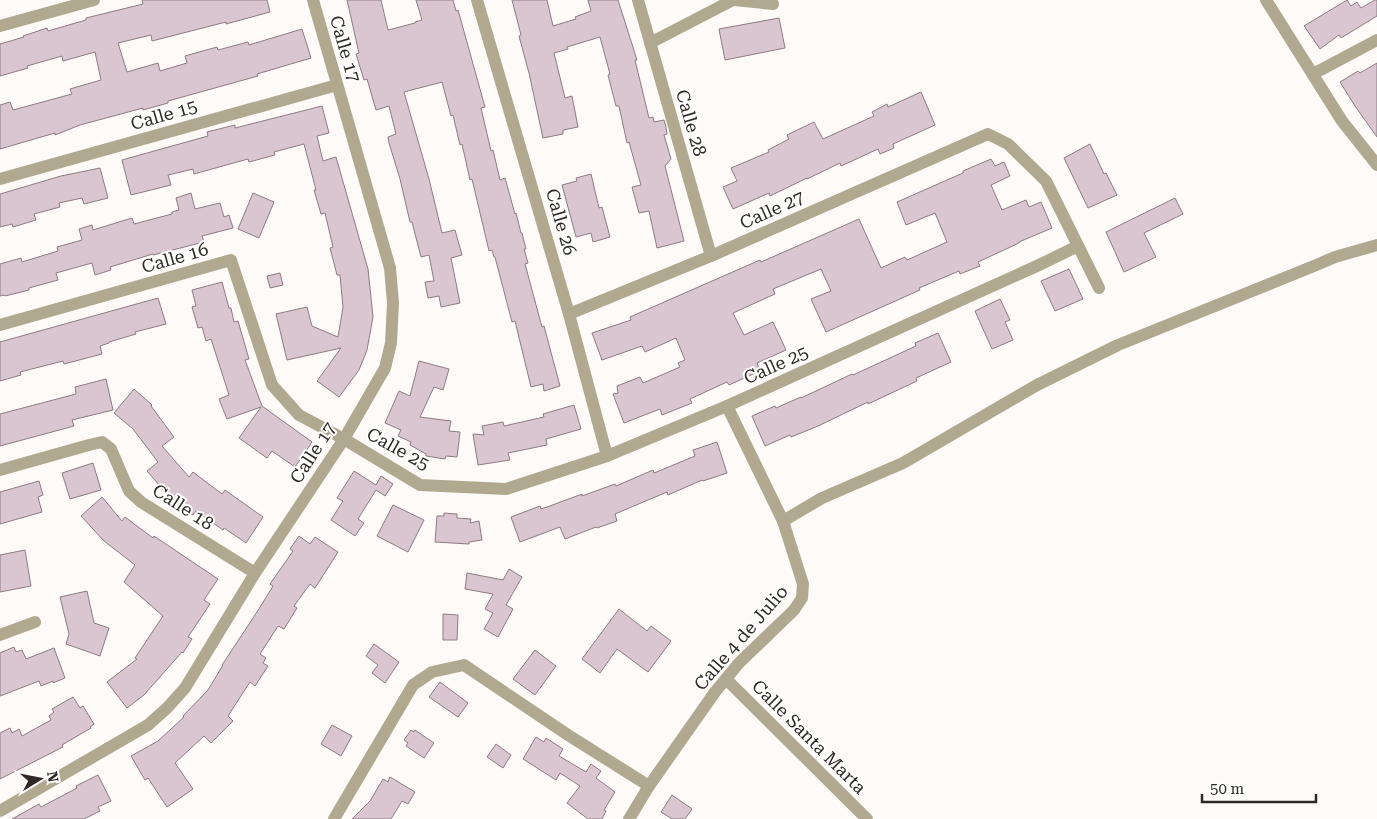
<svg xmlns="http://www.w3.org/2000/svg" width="1377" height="819" font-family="'Roboto Serif',serif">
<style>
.building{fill:#dac6d1;stroke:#8d7b84}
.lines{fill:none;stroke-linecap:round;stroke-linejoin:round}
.street{stroke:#b1a890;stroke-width:12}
.labels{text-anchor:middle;stroke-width:4;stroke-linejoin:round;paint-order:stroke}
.street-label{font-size:18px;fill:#2f2824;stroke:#fff}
</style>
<rect width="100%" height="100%" fill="#fefaf7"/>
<g class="building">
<polygon points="142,0 267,0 270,12 226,24 226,22 152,41 151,35 118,43 127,72 158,63 160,71 187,63 185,56 217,47 218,50 248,42 249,45 302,29 311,58 257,74 258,76 168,101 168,103 143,110 143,108 80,125 55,135 55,133 0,149 0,105 10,102 13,110 72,94 70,89 101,80 95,52 63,61 62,56 27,66 28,68 0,76 0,44 24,37 23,36 47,28 48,31 86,20 86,18 143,4"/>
<polygon points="347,0 381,0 388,30 415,23 415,22 422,20 416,0 453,0 456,11 458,10 485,107 481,108 491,151 493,150 500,180 505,178 515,214 516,213 521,233 522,233 526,249 524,249 528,263 525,264 542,327 544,326 560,386 544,391 543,384 531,387 515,321 512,322 495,257 494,257 492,250 489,251 472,179 470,180 462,144 460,145 453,115 451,116 442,82 404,92 429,179 442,233 455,230 462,255 451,258 460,303 441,307 439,296 428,298 425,282 434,281 429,255 421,257 412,222 410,222 400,179 389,143 388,137 396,134 389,106 376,110 367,79 364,80 356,54 359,53"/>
<polygon points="512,0 547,0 553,26 576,19 575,17 591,11 588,0 618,0 637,60 635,60 649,118 653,117 654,122 664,120 666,127 667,134 664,135 671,159 665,166 684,241 657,248 649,211 639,213 632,187 641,185 629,142 627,143 619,106 616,106 608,75 610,74 600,37 567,47 568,49 554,53 565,98 572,96 578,127 563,130 563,134 543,138 529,73 519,36 521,35"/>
<polygon points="1347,0 1351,6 1357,2 1361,8 1375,0 1377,0 1377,16 1341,38 1339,35 1320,49 1304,26"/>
<polygon points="779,18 785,48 725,60 719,29"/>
<polygon points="1377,63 1377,137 1355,106 1340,82 1358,71 1360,73"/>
<polygon points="921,92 935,125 893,144 894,148 880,154 878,149 841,166 840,163 807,179 807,178 770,196 769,193 733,209 723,187 737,181 731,168 769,152 768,150 789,139 787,135 814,122 823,139 874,116 872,112 887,104 888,107"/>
<polygon points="322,106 329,133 317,136 323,161 336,157 368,269 373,317 367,350 359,370 339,397 317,381 341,348 287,360 276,314 307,307 312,326 338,337 343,307 340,275 337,275 330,248 333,247 325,213 321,214 314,190 316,190 304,144 274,152 275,155 249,162 248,159 194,174 193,169 168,175 171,185 131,195 122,160 208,136 207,132 235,125 235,128"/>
<polygon points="1090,144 1104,174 1106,173 1117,195 1088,208 1064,158"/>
<polygon points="991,159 995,166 1004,162 1010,176 991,185 1002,210 1026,200 1029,207 1041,202 1052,228 1019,242 1019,243 978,262 980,266 960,274 959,271 919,288 920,290 826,332 811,299 831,291 821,269 773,289 775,294 733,313 744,335 773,322 786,350 757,363 760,371 729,385 727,382 690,399 692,403 662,415 660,409 624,423 613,394 618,393 617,386 640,377 643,383 680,367 678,363 685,360 676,338 645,352 642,346 602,360 592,333 631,320 630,317 760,260 761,262 859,219 881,268 905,257 907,260 947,242 935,213 906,225 897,202 963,173 963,171"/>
<polygon points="100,168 108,198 84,204 82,198 59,203 60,207 34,214 36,220 13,227 12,224 0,227 0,194 61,176"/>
<polygon points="591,174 599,208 602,207 610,237 593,242 591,233 576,237 562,185 577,181 576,178"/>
<polygon points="191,193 195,209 220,203 224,217 229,215 233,228 202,236 204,242 153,255 153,254 110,267 111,270 95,275 92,263 56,273 58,280 29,288 29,290 5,296 4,295 0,296 0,264 21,258 22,262 58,251 57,247 82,240 79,229 92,225 93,230 132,218 134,224 172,214 172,212 179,210 176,198"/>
<polygon points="253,193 274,202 259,238 238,229"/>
<polygon points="1175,198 1183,214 1144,233 1156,257 1124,272 1106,232"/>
<polygon points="1069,269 1083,299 1055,311 1041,281"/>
<polygon points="280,273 283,285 270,288 267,276"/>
<polygon points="222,282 229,308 231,308 234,322 238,321 249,359 245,360 262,406 312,442 295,467 272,451 267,458 239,438 261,407 227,419 219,399 229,395 211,339 206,341 202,327 198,328 192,307 196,306 192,290"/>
<polygon points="158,298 166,324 135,332 136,334 109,342 109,343 100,346 102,354 64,364 63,361 20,372 21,375 0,381 0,342"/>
<polygon points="1000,299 1010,320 1005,322 1013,340 992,349 975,311"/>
<polygon points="938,333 951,362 916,378 917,381 868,404 868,402 818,426 791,437 790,435 765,446 752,416 775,406 776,408 801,397 801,398 852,374 853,375 916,346 915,343"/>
<polygon points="419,361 449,369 443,390 434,387 420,417 451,421 449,431 460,432 457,457 446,456 445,459 426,456 426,454 410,445 411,442 398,436 401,430 385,423 399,391 410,396"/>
<polygon points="106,379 113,410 72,420 74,426 0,446 0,414 76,394 75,387"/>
<polygon points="134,389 152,405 151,406 174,437 162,446 189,477 193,472 222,494 225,490 263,517 246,543 224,528 223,530 196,511 193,515 171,499 147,471 158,462 133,429 114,413"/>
<polygon points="574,405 581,429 546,439 547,445 508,453 510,460 478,465 473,434 484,435 482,426 503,422 504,426 544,417 543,414"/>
<polygon points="717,442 727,473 703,481 702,480 668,495 667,492 615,514 617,521 597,528 596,527 565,539 560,527 520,542 511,517 540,506 541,509 547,507 582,494 582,496 615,484 616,486 653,470 654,473 695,456 693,450"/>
<polygon points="93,463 101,490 70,499 62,473"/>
<polygon points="354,471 376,485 381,476 393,484 385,496 376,490 358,519 364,523 355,536 331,520 343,501 337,498"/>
<polygon points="39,481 43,495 38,497 42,512 0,524 0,492"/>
<polygon points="102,497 122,521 125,517 153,538 154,536 218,579 204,600 210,604 188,637 192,639 183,653 182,652 144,695 127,708 107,682 137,659 135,658 163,616 124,582 135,565 104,541 81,516"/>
<polygon points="393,505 424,520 408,552 377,536"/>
<polygon points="444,513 457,514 457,518 471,519 470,523 479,521 482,540 469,542 469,544 435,542 437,516 444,516"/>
<polygon points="299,536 310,544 315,537 338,552 315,588 310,584 294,606 297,608 284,629 278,626 260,654 266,658 263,663 268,666 255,686 250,682 228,716 233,721 211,743 204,736 175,763 193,789 167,807 148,778 145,780 131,756 158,741 184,717 183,716 208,690 223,665 222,665 257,612 273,586 270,584 293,551 290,549"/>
<polygon points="25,550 31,586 0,592 0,555"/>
<polygon points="509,569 522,577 506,605 513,609 498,637 484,629 493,613 485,609 493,594 465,589 467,573 503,580"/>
<polygon points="87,591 94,623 109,628 100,656 66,644 69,634 60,597"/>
<polygon points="619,609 647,631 651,626 671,641 648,672 617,649 600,673 582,659"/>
<polygon points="443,614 458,615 457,640 443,640"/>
<polygon points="374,644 399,662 385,683 372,673 378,665 366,656"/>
<polygon points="14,647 16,652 22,650 26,659 54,648 65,678 53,683 53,681 41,686 39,681 0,696 0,653"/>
<polygon points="535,650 556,666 535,695 513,679"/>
<polygon points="440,682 468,703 458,717 429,697"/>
<polygon points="73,697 80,708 83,706 94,724 90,727 91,728 62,745 63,747 0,779 0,733 10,728 12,733 19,729 22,736 51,720 49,716 54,712 52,709"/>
<polygon points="332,725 352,736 341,756 321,744"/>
<polygon points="411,730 414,732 415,730 434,743 424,758 406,746 408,743 404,740"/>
<polygon points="536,737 544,742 546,738 563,749 559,756 586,772 591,764 601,771 596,778 615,792 604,810 606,811 602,819 588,819 567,803 580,786 560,773 556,780 523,759"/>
<polygon points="496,744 511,755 503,768 487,757"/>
<polygon points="98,775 111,801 98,807 100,811 84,819 12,819 39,804 41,807 77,788 76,786"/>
<polygon points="390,777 415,792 408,804 402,801 391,819 352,819 370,801 383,779 388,782"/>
<polygon points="672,795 692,809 685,819 672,819 661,812"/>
</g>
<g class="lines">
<g class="street">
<polyline points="477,0 569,314 607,456"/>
<polyline points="638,0 711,256"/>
<polyline points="734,0 773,4"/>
<polyline points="1266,0 1342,121 1377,165"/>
<polyline points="0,26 94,0"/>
<polyline points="650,43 733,0"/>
<polyline points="1313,74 1377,40"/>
<polyline points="0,179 337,85"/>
<polyline points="569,314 711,256 988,134 1008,144 1046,181 1099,288"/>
<polyline points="0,325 231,260 272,385 299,415 344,439 420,485 506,489 607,456 727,406 1039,265 1078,246"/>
<polyline points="0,470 89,445 102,442 111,449 129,491 141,502 255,573"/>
<polyline points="783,521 822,498 903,463 1037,385 1118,345 1314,266 1335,257 1377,245"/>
<polyline points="0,635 35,622"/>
<polyline points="726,679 867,819"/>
<polyline points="0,811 148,725 167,708 185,688 255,573 344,439 385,368 391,343 393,303 390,268 313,0"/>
<polyline points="334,819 413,685 432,672 464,665 568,735 649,786"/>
<polyline points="629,819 649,786 715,692 739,663 794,610 802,598 803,584 783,521 727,406"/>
</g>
</g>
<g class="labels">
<g class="street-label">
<text transform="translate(345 49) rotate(74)" y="6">Calle 17</text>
<text transform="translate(164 115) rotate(-16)" y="6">Calle 15</text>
<text transform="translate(691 123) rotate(74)" y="6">Calle 28</text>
<text transform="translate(772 210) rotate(-24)" y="6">Calle 27</text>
<text transform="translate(561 222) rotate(74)" y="6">Calle 26</text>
<text transform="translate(175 258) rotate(-16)" y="6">Calle 16</text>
<text transform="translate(776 365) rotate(-24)" y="6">Calle 25</text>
<text transform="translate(398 449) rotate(29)" y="6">Calle 25</text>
<text transform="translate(313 453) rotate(-57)" y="6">Calle 17</text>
<text transform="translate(183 507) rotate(33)" y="6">Calle 18</text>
<text transform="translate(741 638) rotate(-49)" y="6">Calle 4 de Julio</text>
<text transform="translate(809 737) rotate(45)" y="6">Calle Santa Marta</text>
</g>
</g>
<g transform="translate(40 779) rotate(80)" stroke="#ffffff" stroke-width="4" paint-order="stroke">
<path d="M0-4L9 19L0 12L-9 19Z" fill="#2f2824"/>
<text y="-8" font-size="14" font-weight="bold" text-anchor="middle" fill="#2f2824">N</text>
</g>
<path d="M1202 794v8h114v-8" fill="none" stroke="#2f2824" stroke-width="2.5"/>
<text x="1210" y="794" font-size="15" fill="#2f2824" stroke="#ffffff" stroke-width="4" paint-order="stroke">50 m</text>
</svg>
